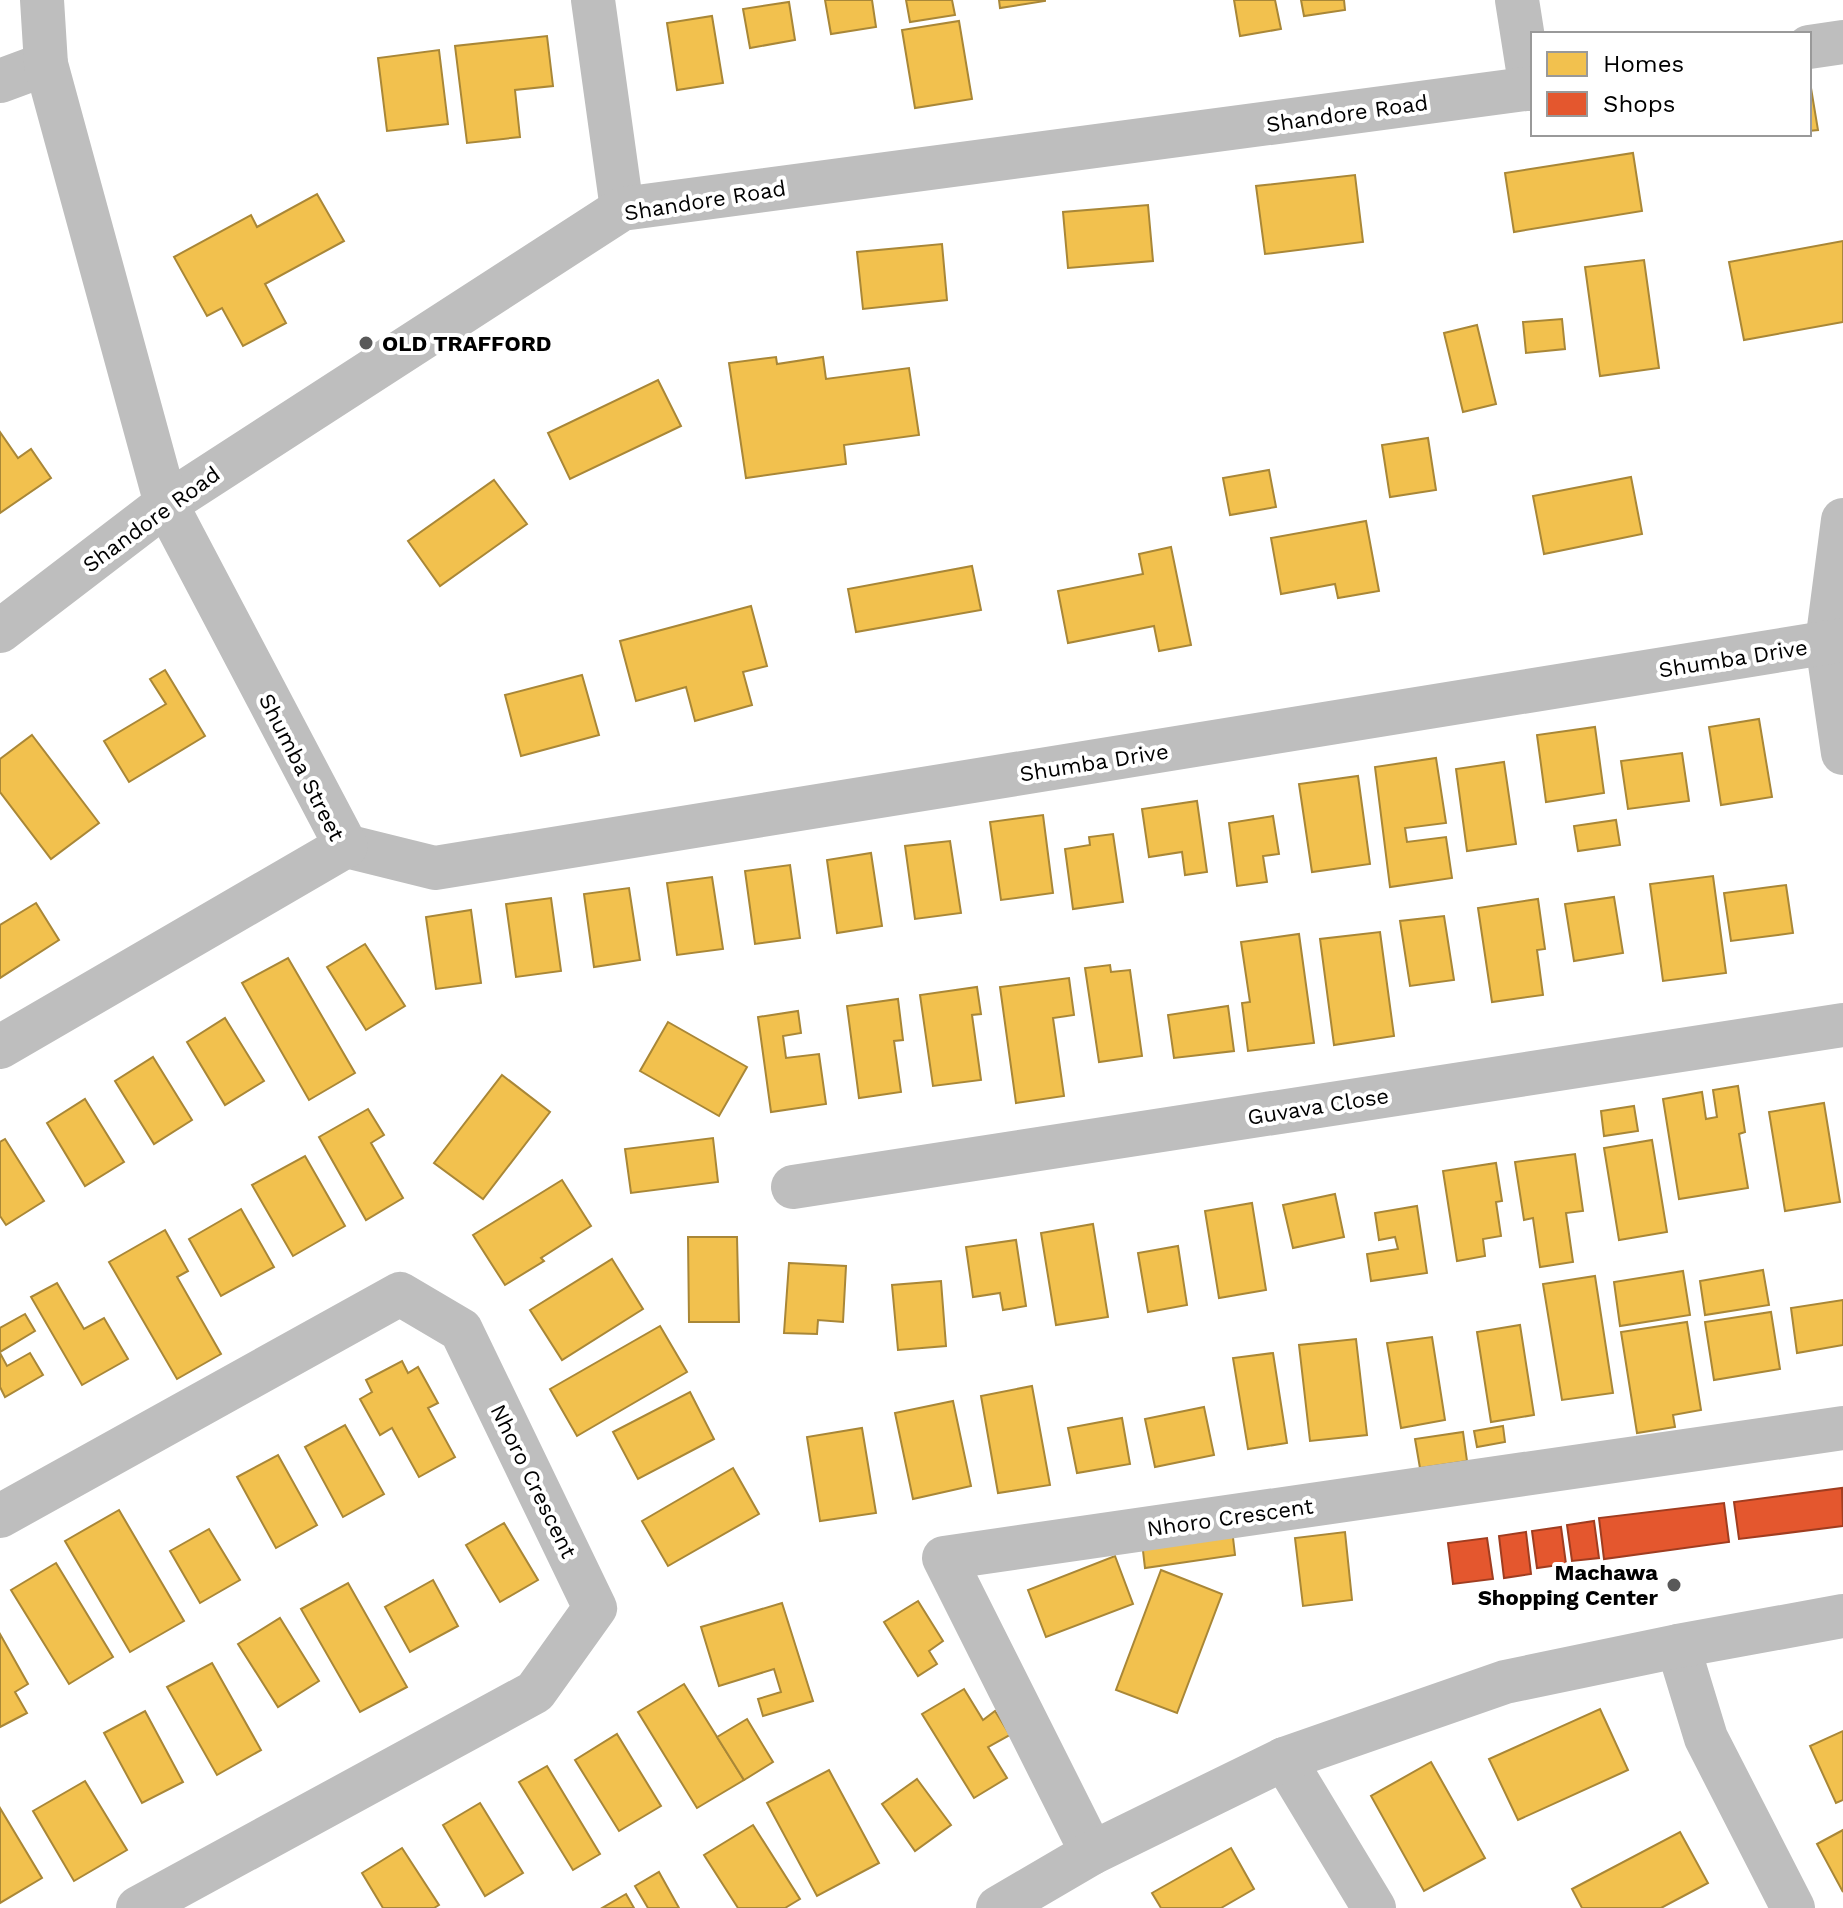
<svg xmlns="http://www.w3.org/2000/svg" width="1843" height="1908" font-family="'Work Sans',sans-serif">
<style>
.homes{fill:#f2c14e;stroke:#a98737;stroke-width:2}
.shops{fill:#e4572e;stroke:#a03d20;stroke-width:2}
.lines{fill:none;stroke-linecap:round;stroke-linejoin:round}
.minor{stroke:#bebebe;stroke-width:44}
.poi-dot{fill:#595959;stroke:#fff;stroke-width:3}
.labels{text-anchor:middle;stroke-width:8;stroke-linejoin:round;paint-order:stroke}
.street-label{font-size:22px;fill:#000;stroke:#fff}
.poi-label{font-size:22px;font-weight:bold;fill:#000;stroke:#fff;text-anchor:start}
</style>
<rect width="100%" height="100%" fill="#fff"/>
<g class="homes">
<polygon points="825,0 872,0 876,27 831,34"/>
<polygon points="906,0 952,0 955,15 910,22"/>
<polygon points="999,0 1045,0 1045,1 1000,8"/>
<polygon points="1234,0 1275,0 1281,29 1240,36"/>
<polygon points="1301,0 1344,0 1345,10 1304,16"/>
<polygon points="789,2 795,40 750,48 743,9"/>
<polygon points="712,16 723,83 677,90 667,23"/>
<polygon points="959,21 972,99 915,108 902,30"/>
<polygon points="547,36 553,86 515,90 520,137 467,143 455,46"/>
<polygon points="439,50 448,124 387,131 378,58"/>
<polygon points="1809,88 1811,88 1818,130 1809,131"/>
<polygon points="1633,153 1642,211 1514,232 1505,173"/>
<polygon points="1355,175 1363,242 1265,254 1256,186"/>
<polygon points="317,194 344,241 265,284 286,323 243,346 222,308 207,316 174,257 251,215 257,227"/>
<polygon points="1148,205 1153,261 1068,268 1063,212"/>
<polygon points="1843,241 1843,322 1744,340 1729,262"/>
<polygon points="942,244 947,300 863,309 857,252"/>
<polygon points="1644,260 1659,368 1600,376 1585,267"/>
<polygon points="1562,319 1565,349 1526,353 1523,322"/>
<polygon points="1477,325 1496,404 1463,412 1444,333"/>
<polygon points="776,357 777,364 823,357 826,379 909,368 919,435 844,445 846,464 746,478 729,363"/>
<polygon points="658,380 681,426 570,479 548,433"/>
<polygon points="0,432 18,458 31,449 51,478 0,513"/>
<polygon points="1428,438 1436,490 1390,497 1382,445"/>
<polygon points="1269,470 1276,507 1230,515 1223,478"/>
<polygon points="1631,477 1642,534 1544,554 1533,496"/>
<polygon points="494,480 527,524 440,586 408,541"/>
<polygon points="1366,521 1379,591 1338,598 1335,584 1281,594 1271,538"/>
<polygon points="1171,547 1191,645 1159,651 1154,626 1068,643 1058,591 1143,574 1139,554"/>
<polygon points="972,566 981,610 856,632 848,589"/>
<polygon points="751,606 767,666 743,672 752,705 695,721 686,687 636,701 620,641"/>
<polygon points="165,670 205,736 129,782 104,741 166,704 150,679"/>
<polygon points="582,675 599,735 521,756 505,695"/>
<polygon points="1759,719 1772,797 1721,805 1709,727"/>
<polygon points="1595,727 1604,793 1546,802 1537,735"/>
<polygon points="32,735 99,823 51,859 0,792 0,759"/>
<polygon points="1682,753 1689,801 1628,809 1621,761"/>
<polygon points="1436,758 1446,823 1405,828 1407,842 1446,837 1452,878 1390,887 1375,767"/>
<polygon points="1504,762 1516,844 1467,851 1456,769"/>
<polygon points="1358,776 1370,864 1312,872 1299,784"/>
<polygon points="1197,801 1207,872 1185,875 1182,852 1149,857 1142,809"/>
<polygon points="1043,815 1053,893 1001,900 990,822"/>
<polygon points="1273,816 1279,854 1263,856 1267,882 1237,886 1229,823"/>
<polygon points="1616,820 1620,845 1578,851 1574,826"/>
<polygon points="1113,834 1123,902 1073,909 1065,849 1090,845 1089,837"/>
<polygon points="950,841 961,913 915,919 905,846"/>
<polygon points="871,853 882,926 837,933 827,860"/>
<polygon points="790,865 800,938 755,944 745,871"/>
<polygon points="1713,876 1726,973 1663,981 1650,884"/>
<polygon points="712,877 723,949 677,955 667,883"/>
<polygon points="1786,885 1793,933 1731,941 1724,893"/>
<polygon points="629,888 640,960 594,967 584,894"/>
<polygon points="1614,897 1623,953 1574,961 1565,904"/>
<polygon points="551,898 561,971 516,977 506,904"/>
<polygon points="1538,899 1545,949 1537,950 1543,995 1492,1002 1478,908"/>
<polygon points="36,903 59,940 0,978 0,925"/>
<polygon points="471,910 481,983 436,989 426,917"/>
<polygon points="1444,916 1454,980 1410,986 1400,921"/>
<polygon points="1380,932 1394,1036 1334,1045 1320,939"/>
<polygon points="1299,934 1314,1043 1248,1051 1242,1003 1250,1002 1241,942"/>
<polygon points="365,944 405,1006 366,1030 327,967"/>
<polygon points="288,958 355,1073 309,1100 242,983"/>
<polygon points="1110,965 1111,972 1130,970 1142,1056 1099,1062 1085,968"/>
<polygon points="1069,978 1074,1015 1053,1018 1064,1096 1016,1103 1000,987"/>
<polygon points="977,987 981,1014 972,1015 981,1080 933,1086 920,995"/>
<polygon points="898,999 903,1040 894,1041 901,1092 859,1098 847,1006"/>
<polygon points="1228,1006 1234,1051 1174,1058 1168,1015"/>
<polygon points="798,1011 801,1033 783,1036 786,1058 819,1054 826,1104 771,1112 758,1017"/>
<polygon points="225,1018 264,1081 225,1105 187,1042"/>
<polygon points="668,1022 747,1067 719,1116 640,1071"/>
<polygon points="153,1057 192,1120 154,1144 115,1081"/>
<polygon points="502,1075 550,1112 483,1199 434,1163"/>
<polygon points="1738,1086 1745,1132 1739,1134 1748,1188 1679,1199 1663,1099 1702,1092 1706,1119 1717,1117 1713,1090"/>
<polygon points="85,1099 124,1162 85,1186 47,1123"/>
<polygon points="1824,1103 1840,1202 1785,1211 1769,1112"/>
<polygon points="1634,1106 1638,1131 1604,1136 1601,1111"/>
<polygon points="368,1109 384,1135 371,1143 403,1198 366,1220 319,1137"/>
<polygon points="713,1138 718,1182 631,1193 625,1149"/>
<polygon points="5,1139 44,1201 6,1225 0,1216 0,1142"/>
<polygon points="1652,1140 1667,1232 1619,1240 1604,1148"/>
<polygon points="1575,1154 1583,1211 1566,1213 1573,1262 1540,1267 1533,1218 1524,1220 1515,1162"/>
<polygon points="305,1156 345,1226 293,1256 252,1185"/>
<polygon points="1496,1163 1502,1201 1496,1202 1501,1236 1483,1239 1485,1256 1457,1261 1443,1171"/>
<polygon points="562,1180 591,1226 541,1258 544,1261 505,1285 473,1235"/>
<polygon points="1335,1194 1344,1237 1293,1248 1283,1205"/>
<polygon points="1252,1203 1266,1290 1219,1298 1205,1211"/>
<polygon points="1417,1206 1427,1273 1371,1281 1367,1254 1398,1249 1395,1237 1379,1240 1375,1213"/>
<polygon points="241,1209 274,1267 221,1296 189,1239"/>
<polygon points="1093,1224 1108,1317 1056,1325 1041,1233"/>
<polygon points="165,1230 188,1271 177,1277 221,1354 177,1379 109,1262"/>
<polygon points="688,1237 737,1237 739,1322 689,1322"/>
<polygon points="1016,1240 1026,1306 1003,1310 1000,1293 973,1297 966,1247"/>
<polygon points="1178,1246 1187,1305 1148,1312 1138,1253"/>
<polygon points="612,1259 643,1309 562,1360 530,1310"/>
<polygon points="789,1263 846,1266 843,1322 818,1320 817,1334 784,1333"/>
<polygon points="1763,1270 1769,1305 1705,1315 1700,1281"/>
<polygon points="1683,1271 1690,1315 1620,1326 1614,1282"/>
<polygon points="1595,1276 1613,1393 1562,1400 1543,1284"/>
<polygon points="941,1281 946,1346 898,1350 892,1285"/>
<polygon points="57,1283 84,1329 104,1318 128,1359 82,1385 31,1297"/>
<polygon points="1843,1300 1843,1345 1797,1353 1791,1308"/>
<polygon points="1771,1312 1780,1369 1714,1380 1705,1322"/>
<polygon points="25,1314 35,1331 0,1352 0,1328"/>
<polygon points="1687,1322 1701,1410 1673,1415 1675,1427 1637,1433 1621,1332"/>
<polygon points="1520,1325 1534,1415 1491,1422 1477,1332"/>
<polygon points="660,1326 687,1372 577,1436 550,1389"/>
<polygon points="1432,1337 1445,1420 1401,1428 1387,1343"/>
<polygon points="1356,1339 1367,1435 1310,1441 1299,1345"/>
<polygon points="0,1353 7,1366 30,1353 43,1375 5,1397 0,1387"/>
<polygon points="1273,1353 1287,1443 1248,1449 1233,1358"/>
<polygon points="402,1361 408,1373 418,1367 438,1403 428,1408 455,1457 419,1477 392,1428 380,1435 360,1399 372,1392 366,1380"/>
<polygon points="1032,1386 1050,1485 998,1493 981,1396"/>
<polygon points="690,1392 714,1439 638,1479 613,1432"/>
<polygon points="953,1401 971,1486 913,1499 895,1413"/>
<polygon points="1204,1407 1214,1455 1155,1467 1145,1419"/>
<polygon points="1122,1418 1130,1464 1077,1473 1068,1428"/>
<polygon points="345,1425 384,1494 343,1517 305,1447"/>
<polygon points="1503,1426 1505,1442 1477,1447 1474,1431"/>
<polygon points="862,1428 876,1513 820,1521 807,1437"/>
<polygon points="1463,1432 1467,1461 1420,1468 1415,1439"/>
<polygon points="278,1455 317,1525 276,1548 237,1477"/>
<polygon points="733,1468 759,1514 668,1566 642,1521"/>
<polygon points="119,1510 184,1621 130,1652 65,1541"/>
<polygon points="504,1523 538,1580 500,1602 466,1545"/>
<polygon points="209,1529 240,1580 200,1603 170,1551"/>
<polygon points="1232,1529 1235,1555 1145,1568 1142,1542"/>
<polygon points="1345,1532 1352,1600 1303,1606 1295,1538"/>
<polygon points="1115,1556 1133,1604 1046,1637 1028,1590"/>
<polygon points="56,1563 113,1657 69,1684 11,1590"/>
<polygon points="1161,1570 1222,1594 1177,1713 1116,1690"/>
<polygon points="433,1580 458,1626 410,1652 385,1607"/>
<polygon points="348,1583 407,1687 360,1712 301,1609"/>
<polygon points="918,1601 943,1641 929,1651 937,1664 918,1676 884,1622"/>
<polygon points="782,1603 813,1701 763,1716 758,1699 781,1692 774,1669 719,1686 701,1627"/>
<polygon points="280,1618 319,1681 278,1707 238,1644"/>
<polygon points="0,1634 28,1684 15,1692 27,1713 0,1727"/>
<polygon points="212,1663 261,1750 217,1775 167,1687"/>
<polygon points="684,1684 744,1780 697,1808 638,1712"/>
<polygon points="964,1689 983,1720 995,1711 1010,1735 988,1747 1007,1778 974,1798 922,1714"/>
<polygon points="1600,1709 1628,1770 1518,1820 1489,1759"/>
<polygon points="145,1711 183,1782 142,1803 104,1733"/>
<polygon points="747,1719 773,1762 744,1780 717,1737"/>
<polygon points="1843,1731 1843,1800 1836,1803 1810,1746"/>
<polygon points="617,1734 661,1806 619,1831 575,1760"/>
<polygon points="1431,1762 1485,1858 1424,1891 1371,1796"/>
<polygon points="547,1766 600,1854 573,1870 519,1782"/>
<polygon points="829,1770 879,1863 817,1896 767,1803"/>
<polygon points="917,1779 951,1825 915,1851 882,1804"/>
<polygon points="85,1781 127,1850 74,1881 33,1811"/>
<polygon points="480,1803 523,1873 485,1896 443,1825"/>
<polygon points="0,1808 42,1878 0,1903"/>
<polygon points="753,1825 800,1899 785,1908 738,1908 704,1855"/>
<polygon points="1843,1830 1843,1892 1817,1844"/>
<polygon points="1680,1832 1708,1883 1661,1908 1582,1908 1572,1889"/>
<polygon points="402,1848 439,1905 434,1908 383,1908 362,1873"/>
<polygon points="1231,1848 1254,1889 1221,1908 1161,1908 1152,1893"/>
<polygon points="659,1872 679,1908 648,1908 635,1886"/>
<polygon points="626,1894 634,1908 602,1908"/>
</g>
<g class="shops">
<polygon points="1842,1488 1843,1526 1739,1539 1734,1502"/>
<polygon points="1724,1503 1729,1542 1604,1559 1599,1518"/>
<polygon points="1594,1521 1599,1558 1572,1561 1567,1525"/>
<polygon points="1561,1527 1566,1564 1537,1568 1532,1531"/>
<polygon points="1526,1532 1531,1574 1504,1578 1499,1536"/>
<polygon points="1487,1538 1493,1579 1453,1584 1448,1543"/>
</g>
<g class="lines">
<g class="minor">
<polyline points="593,0 622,209"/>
<polyline points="1517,0 1531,89"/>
<polyline points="1809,47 1843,42"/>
<polyline points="0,81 46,64"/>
<polyline points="1843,520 1827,643 1843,753"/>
<polyline points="0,631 166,504 622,209 1533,88"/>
<polyline points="346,846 435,868 1843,640"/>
<polyline points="0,1047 346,846 166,504 46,64 42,0"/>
<polyline points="793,1187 1843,1025"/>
<polyline points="0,1516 400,1294 461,1330 595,1608 535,1692 138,1908"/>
<polyline points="1678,1646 1706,1738 1793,1908"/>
<polyline points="1284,1759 1374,1908"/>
<polyline points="1092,1853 944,1558 1843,1428"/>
<polyline points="998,1908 1092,1853 1284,1759 1505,1682 1678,1646 1843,1616"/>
</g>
</g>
<g class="poi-dot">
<circle cx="366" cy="343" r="8"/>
<circle cx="1674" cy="1585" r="8"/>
</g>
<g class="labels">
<g class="street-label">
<text transform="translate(1347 113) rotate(-8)" y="8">Shandore Road</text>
<text transform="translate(705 200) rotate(-9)" y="8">Shandore Road</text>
<text transform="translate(151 519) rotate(-36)" y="8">Shandore Road</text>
<text transform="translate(1733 658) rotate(-9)" y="8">Shumba Drive</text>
<text transform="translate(1094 762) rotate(-9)" y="8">Shumba Drive</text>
<text transform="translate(302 767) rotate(63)" y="8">Shumba Street</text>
<text transform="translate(1318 1106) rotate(-9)" y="8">Guvava Close</text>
<text transform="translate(534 1481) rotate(64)" y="8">Nhoro Crescent</text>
<text transform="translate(1230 1517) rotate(-8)" y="8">Nhoro Crescent</text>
</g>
<g class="poi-label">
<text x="382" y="351">OLD TRAFFORD</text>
<text x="1658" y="1580" text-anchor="end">Machawa<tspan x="1658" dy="25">Shopping Center</tspan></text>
</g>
</g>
<rect x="1531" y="32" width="280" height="104" fill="#ffffff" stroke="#999999" stroke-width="2"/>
<rect x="1547" y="52" width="40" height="24" fill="#f2c14e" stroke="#999999" stroke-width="2"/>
<text x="1603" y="72" font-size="24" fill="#000000">Homes</text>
<rect x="1547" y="92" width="40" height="24" fill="#e4572e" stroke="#999999" stroke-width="2"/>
<text x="1603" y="112" font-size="24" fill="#000000">Shops</text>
</svg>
